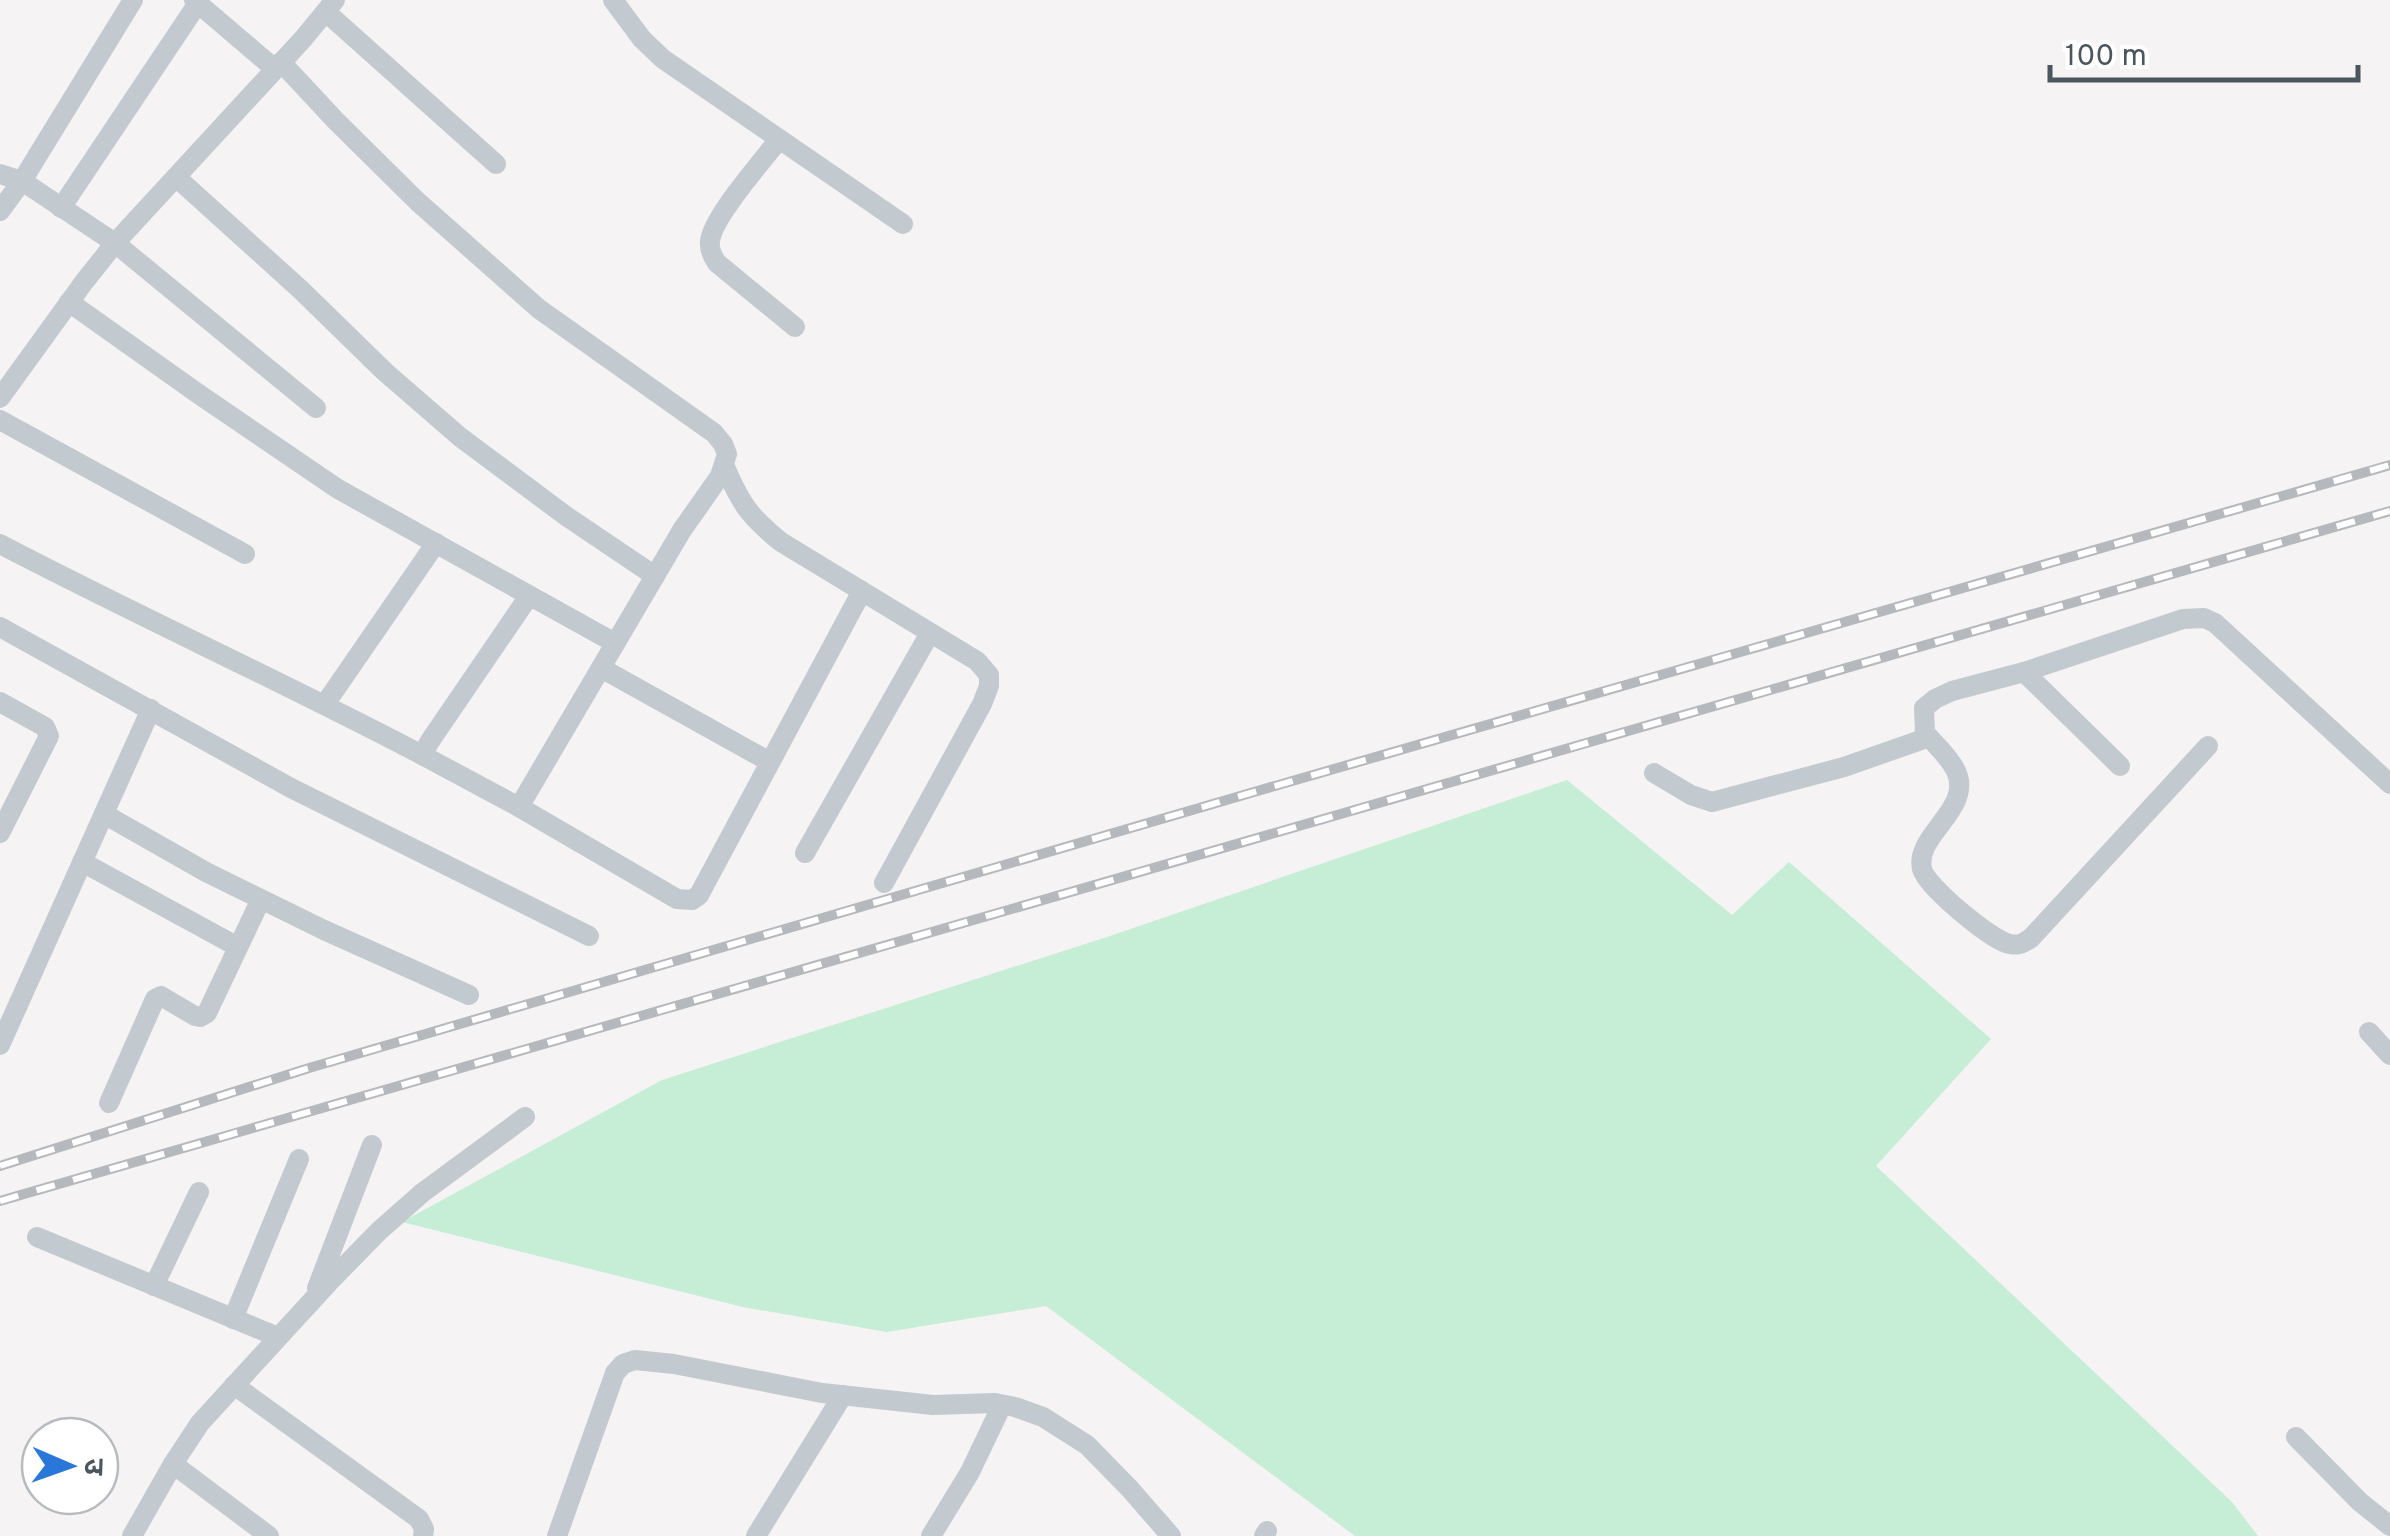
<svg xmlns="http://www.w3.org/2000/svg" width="2390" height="1536" font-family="Overpass,'Noto Sans Devanagari',sans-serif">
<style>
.green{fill:#c6edd5}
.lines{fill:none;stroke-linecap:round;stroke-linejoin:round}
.minor{stroke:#c2cad0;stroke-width:20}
.rail-casing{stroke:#b5b8bc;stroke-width:10}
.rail{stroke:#fff;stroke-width:6;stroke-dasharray:19;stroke-linecap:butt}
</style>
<rect width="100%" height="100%" fill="#f5f3f3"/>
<polygon class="green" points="1567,780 1732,915 1789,862 1991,1039 1876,1166 2232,1502 2258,1536 1355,1536 1046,1306 887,1332 743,1307 402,1222 662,1080 1107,937"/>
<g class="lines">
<g class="minor">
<polyline points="194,0 275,69"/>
<polyline points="613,0 642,39 663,59 903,224"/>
<polyline points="326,12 496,164"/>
<polyline points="281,62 336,121 418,202 539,309 714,433 723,444 727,454 720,476 682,530 519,807"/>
<path d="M 779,139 C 763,161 713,216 710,241 C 709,250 712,256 717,263 L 795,327"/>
<polyline points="0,174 22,181 115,243 316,408"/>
<polyline points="176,177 301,290 384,371 460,437 566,516 655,576"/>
<polyline points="61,208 198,3"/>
<polyline points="0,211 22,181 133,0"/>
<polyline points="69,302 200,395 338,489 615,643"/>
<polyline points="0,398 84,282 115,243 303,39 335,0"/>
<polyline points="0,420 245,554"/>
<path d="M 725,467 C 741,504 749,516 781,542 L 977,661 L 989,675 L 989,686 L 982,704 L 884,883"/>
<path d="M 0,544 C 140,617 283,682 422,755 L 430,741 L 529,596"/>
<polyline points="0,627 291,788 589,936"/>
<polyline points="601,668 770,762"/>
<polyline points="2024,672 2120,766"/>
<polyline points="0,702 45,727 49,736 0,833"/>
<polyline points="325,704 436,543"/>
<path d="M 1925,733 C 1935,744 1948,756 1955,769 C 1976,808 1914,834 1922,869 C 1926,886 1992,941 2010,944 C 2019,946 2024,943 2031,938 L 2208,746"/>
<polyline points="422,755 519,807 677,899 692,900 699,895 862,591"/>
<polyline points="1654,773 1691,795 1712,802 1844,767 1921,740 1925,733 1924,708 1935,699 1952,691 2024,672 2183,619 2204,618 2215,623 2390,784"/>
<polyline points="104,814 206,872 324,930 469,995"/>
<polyline points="805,853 930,633"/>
<polyline points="82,862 238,947"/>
<polyline points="2369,1032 2390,1055"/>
<polyline points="0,1045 151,709"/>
<polyline points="109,1103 155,999 161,996 195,1016 200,1017 207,1013 261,899"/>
<polyline points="37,1237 278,1337"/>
<polyline points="154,1286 199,1192"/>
<polyline points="317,1288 372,1145"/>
<polyline points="233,1319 299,1159"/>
<polyline points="234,1385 419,1519 424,1529 423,1536"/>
<polyline points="2296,1437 2360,1502 2390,1526"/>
<polyline points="173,1464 269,1536"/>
<polyline points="132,1536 173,1464 200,1423 331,1280 379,1231 422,1193 525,1117"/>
<polyline points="557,1536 615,1373 623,1364 635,1360 674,1364 822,1393 933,1405 995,1403 1015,1407 1043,1417 1087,1445 1130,1489 1171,1536"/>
<polyline points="756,1536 843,1395"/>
<polyline points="931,1536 970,1472 1002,1405"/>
<polyline points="1264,1536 1267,1531"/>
</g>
<g class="rail-casing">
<g id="rail">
<polyline points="0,1166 309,1068 1247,794 2390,465"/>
<polyline points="0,1201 2390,511"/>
</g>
</g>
<use href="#rail" class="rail"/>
</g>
<g transform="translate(70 1466) rotate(92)"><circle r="48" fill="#ffffff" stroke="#b7bbbf" stroke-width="2.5"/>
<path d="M0-8L18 38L0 25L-18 38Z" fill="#2977d8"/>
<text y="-15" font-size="28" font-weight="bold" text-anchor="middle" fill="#4c565f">उ</text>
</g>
<path d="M2050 65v15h308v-15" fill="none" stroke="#4c565f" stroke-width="5"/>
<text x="2065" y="65" font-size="30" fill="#4c565f" stroke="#ffffff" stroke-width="8" paint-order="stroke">100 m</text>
</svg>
